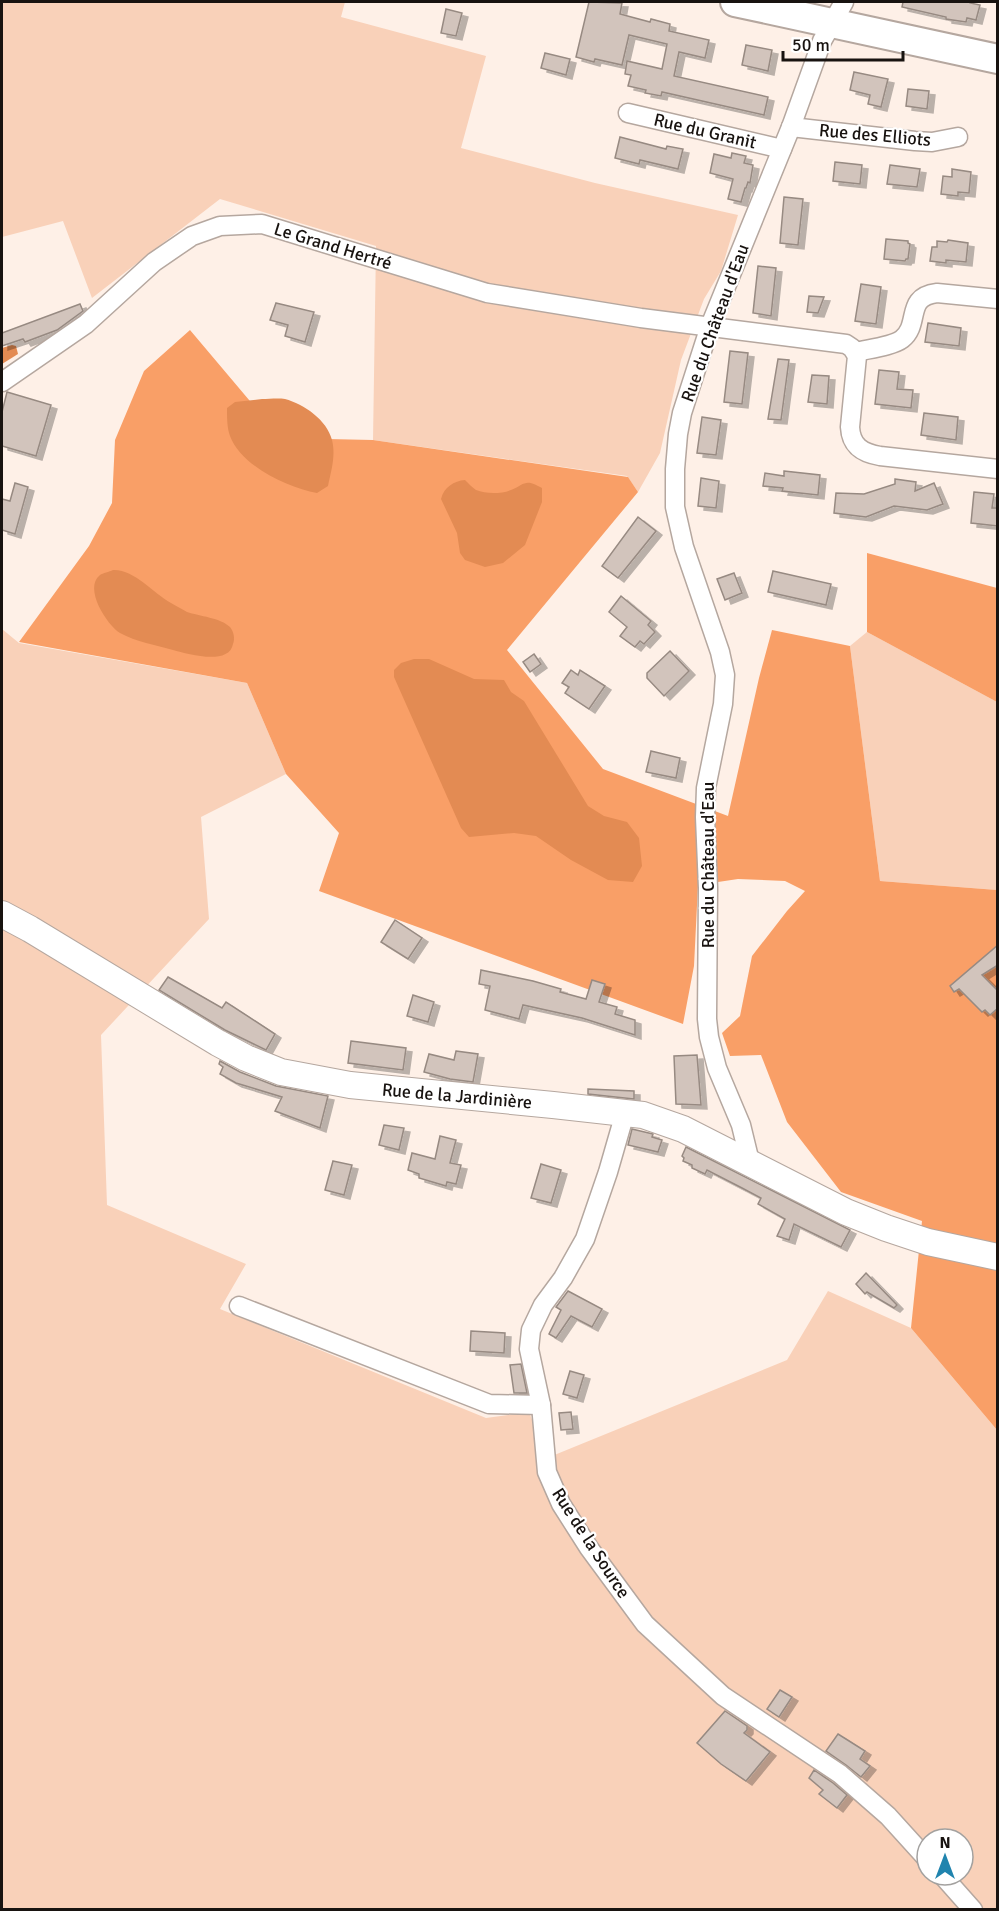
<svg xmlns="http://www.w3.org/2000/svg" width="999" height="1911" font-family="Signika,sans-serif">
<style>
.green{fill:#f9d1b9;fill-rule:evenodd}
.forest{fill:#f99f67}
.water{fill:#e38b53}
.building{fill:#d2c4bc;stroke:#978a82;stroke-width:1.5;filter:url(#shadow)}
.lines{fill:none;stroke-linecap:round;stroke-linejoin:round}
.street-casing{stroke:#b5a79f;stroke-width:21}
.secondary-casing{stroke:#b5a79f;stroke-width:28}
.primary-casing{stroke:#b5a79f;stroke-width:32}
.street{stroke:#fff;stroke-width:18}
.secondary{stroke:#fff;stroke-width:26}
.primary{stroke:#fff;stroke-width:28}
.labels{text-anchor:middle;stroke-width:4.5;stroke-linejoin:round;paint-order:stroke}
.street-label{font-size:18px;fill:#181310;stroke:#fff}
</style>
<defs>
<filter id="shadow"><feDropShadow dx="6" dy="4" stdDeviation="0" flood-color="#0004"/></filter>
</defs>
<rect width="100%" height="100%" fill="#fef0e7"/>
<g class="green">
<polygon points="2,2 345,2 341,17 486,56 461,148 595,183 738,215 721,271 704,299 681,360 660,453 638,492 627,476 373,440 376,246 220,199 92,298 63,221 2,237"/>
<path d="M 2,629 L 19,643 L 247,683 L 286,774 L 201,817 L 209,919 L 101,1035 L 107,1205 L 246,1264 L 220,1309 L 486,1418 L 529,1412 L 547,1458 L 787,1360 L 828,1291 L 911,1328 L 997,1430 L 997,1909 L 2,1909 ZM 927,1839 L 963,1839 L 963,1875 L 927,1875 Z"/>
<polygon points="867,632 997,702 997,890 880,881 850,646"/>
</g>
<g class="forest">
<polygon points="190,330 281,438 373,440 628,477 638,492 507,650 603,769 728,816 759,678 772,630 850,646 880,881 997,890 997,1430 911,1328 922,1221 841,1192 787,1122 761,1055 730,1056 722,1033 740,1016 752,956 787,911 805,891 785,881 738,879 698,885 694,966 683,1024 319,891 339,833 286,774 247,683 19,642 89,546 112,503 115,440 144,371"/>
<polygon points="867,553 997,588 997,702 867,632"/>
</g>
<g class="water">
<polygon points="12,345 16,346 18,354 2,364 2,348"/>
<path d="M 262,399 C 269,399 278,398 285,399 C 304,404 327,420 332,440 C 336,456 331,471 328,486 L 317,493 C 288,488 241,466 230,436 C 227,428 227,417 227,408 L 235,402 Z"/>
<path d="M 465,480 C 468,483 473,488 476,490 C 486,494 501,494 511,490 C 525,484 525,478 542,488 L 542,502 L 525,545 L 503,563 L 485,567 L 465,560 L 460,553 L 457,533 L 441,499 C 444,487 454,481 465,480 Z"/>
<path d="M 113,570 C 134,569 153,593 171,603 C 176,606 182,609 187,612 C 199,616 221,618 230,627 C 234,632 235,639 233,644 C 229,666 188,654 173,650 C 156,645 136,642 120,633 C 107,625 83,588 100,575 C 103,573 109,572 113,570 Z"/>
<polygon points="414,659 429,659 474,679 504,680 511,692 524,701 588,806 604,816 627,822 639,838 642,866 633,882 608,880 571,860 536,836 514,833 469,837 461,828 394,677 394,670 401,663"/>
</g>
<g class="building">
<polygon points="589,2 622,3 620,14 650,22 651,19 670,24 669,31 709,40 705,58 679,52 674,76 768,97 764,115 662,92 661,96 645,93 646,90 628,86 631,75 625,74 627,61 662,69 667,44 629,35 622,65 595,59 594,62 576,57"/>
<polygon points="903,2 970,2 970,3 980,5 976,20 967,18 966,22 946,19 946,17 902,7"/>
<polygon points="446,9 462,13 456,36 441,33"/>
<polygon points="746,45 772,50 768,71 742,65"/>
<polygon points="545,53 570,59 566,75 541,68"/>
<polygon points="854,72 888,79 881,107 868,104 870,95 850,90"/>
<polygon points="908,89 929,91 927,109 906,106"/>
<polygon points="620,137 666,149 667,146 683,149 678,169 640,160 639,164 615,158"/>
<polygon points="732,153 746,156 744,163 753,165 750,183 748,182 746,188 745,188 741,202 728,199 733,179 710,173 714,154 731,158"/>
<polygon points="835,162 862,165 860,184 833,181"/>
<polygon points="890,165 920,169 917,187 887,184"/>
<polygon points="952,169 971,172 969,193 958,192 958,196 941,194 943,176 952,177"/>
<polygon points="784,197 803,199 798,245 780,243"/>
<polygon points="886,239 908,241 908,243 910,244 908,259 906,259 905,261 884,259"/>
<polygon points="948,240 968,243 966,262 946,260 946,263 930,261 932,247 937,247 937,241 947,242"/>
<polygon points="758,266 776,268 771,316 753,313"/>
<polygon points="861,284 881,287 876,324 855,321"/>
<polygon points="809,296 824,297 818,313 807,312"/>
<polygon points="276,303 314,312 305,342 285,336 288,325 270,320"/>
<polygon points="80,304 83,311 57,330 25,342 23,339 2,346 2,333"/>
<polygon points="928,323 961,328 959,346 925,342"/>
<polygon points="730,351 748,353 742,404 724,402"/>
<polygon points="778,359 789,360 781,420 768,419"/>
<polygon points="879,370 899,372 897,389 913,390 911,408 875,404"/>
<polygon points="812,375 829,376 827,404 808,402"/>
<polygon points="7,392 51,405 36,456 2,446 2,412"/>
<polygon points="924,413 958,417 956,440 921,435"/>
<polygon points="702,417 721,420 716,455 697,453"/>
<polygon points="784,471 820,475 818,495 782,491 783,488 763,486 765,473 784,476"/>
<polygon points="701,478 719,481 716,508 698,506"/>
<polygon points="895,479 916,482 915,491 934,483 943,504 927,510 894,506 866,517 834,513 836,493 864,494 895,484"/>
<polygon points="15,483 28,487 15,534 2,530 2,499 10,501"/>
<polygon points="974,492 994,494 992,508 998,508 998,526 971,523"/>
<polygon points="638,517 656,531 618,578 602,566"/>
<polygon points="773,571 831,584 826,605 768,592"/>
<polygon points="734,573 742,593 725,600 717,579"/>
<polygon points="621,596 651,621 648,625 655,632 644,644 640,641 635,647 620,636 627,627 609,612"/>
<polygon points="670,651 689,671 664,696 647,678 647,673"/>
<polygon points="534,654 541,664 530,672 523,662"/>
<polygon points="571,670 578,675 580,670 605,686 589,709 565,693 569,687 562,683"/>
<polygon points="651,751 680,758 676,778 646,772"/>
<polygon points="395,920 422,938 408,959 381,942"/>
<polygon points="998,945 998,965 982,975 998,991 998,1008 990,1015 985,1010 982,1012 959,989 954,992 950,986"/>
<polygon points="481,970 533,981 561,989 560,992 586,999 592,980 605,984 599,1002 617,1007 615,1014 635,1020 635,1035 582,1018 523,1005 519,1019 485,1010 490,986 479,984"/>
<polygon points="168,977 222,1008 226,1002 275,1034 266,1050 225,1030 159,990"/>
<polygon points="413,995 434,1002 428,1022 407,1016"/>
<polygon points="351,1041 406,1048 403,1070 348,1063"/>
<polygon points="456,1051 478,1054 473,1082 450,1079 424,1072 429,1054 454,1060"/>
<polygon points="697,1055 701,1105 676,1104 674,1056"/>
<polygon points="220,1061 240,1072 276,1086 328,1096 320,1128 275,1111 282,1097 236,1083 220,1074 223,1067 219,1064"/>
<polygon points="588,1089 634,1091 634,1099 588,1094"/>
<polygon points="384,1125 404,1128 399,1150 379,1145"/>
<polygon points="632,1129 653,1134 652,1137 662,1140 658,1152 628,1145"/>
<polygon points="440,1136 456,1140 450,1163 461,1165 456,1184 447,1182 446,1186 419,1178 419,1174 408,1170 412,1153 435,1159"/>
<polygon points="686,1147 850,1230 841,1247 794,1224 789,1240 777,1236 785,1219 758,1204 761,1198 742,1188 707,1170 705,1174 692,1168 692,1165 683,1161 684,1158 682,1156"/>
<polygon points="333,1161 352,1165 344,1195 325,1190"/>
<polygon points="541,1164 561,1170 551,1203 531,1198"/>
<polygon points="866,1273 897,1305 894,1308 867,1292 865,1294 856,1284"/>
<polygon points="568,1291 602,1309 592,1327 571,1316 556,1338 549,1334 561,1310 556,1307"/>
<polygon points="471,1331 505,1333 504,1353 470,1351"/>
<polygon points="521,1364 527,1393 514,1393 510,1365"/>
<polygon points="570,1371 584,1375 577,1398 563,1394"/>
<polygon points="571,1412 573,1429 561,1430 559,1413"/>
<polygon points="780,1690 792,1697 779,1717 767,1709"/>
<polygon points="725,1711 747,1726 747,1730 744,1733 770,1752 746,1781 721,1764 697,1743"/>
<polygon points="838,1734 865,1751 860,1759 870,1766 861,1777 846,1765 826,1751"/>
<polygon points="814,1770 833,1783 847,1795 837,1808 819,1794 823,1790 809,1778"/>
</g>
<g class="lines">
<g class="street-casing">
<g id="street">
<polyline points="628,113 782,149"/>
<polyline points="791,127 915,141 932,142 958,137"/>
<path d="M 856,352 C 868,349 893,346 902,339 C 921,324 904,297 937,293 L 998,299"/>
<path d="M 2,382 L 86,324 L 154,262 L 192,236 L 220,226 L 262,224 L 487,293 L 641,318 L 846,344 L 852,348 L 857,356 L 850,427 C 851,446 862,453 880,456 L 998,469"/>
<polyline points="625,1113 608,1172 585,1239 563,1278 543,1305 531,1330 529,1349 541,1405 547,1472 561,1504 589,1548 645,1624 723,1696 840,1774 888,1816 927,1859"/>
<polyline points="750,1162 741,1125 717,1068 709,1037 707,1019 708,888 705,817 706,788 723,704 725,675 720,652 684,547 675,507 675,469 678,434 682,413 710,326 791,127 822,41 844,2"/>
<polyline points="239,1306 489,1404 541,1405"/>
<polyline points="942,1875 973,1910"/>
</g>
</g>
<g class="secondary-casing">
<polyline id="secondary" points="2,914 30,929 218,1043 246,1058 281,1072 350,1085 553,1105 643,1115 683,1129 846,1212 886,1228 928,1242 998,1257"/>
</g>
<g class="primary-casing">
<polyline id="primary" points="735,2 998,59"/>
</g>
<use href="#street" class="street"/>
<use href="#secondary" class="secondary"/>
<use href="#primary" class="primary"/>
</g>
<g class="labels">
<g class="street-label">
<text transform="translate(705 131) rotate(13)" y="6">Rue du Granit</text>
<text transform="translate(875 135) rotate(5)" y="6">Rue des Elliots</text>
<text transform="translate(333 246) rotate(17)" y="6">Le Grand Hertré</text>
<text transform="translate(715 323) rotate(-70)" y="6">Rue du Château d'Eau</text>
<text transform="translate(708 865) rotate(-90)" y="6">Rue du Château d'Eau</text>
<text transform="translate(457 1096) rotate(5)" y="6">Rue de la Jardinière</text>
<text transform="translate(591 1543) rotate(57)" y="6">Rue de la Source</text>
</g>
</g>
<rect width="999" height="1911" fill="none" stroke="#181310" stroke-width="6"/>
<g transform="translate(945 1857)"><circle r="28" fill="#ffffff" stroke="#a3a19f" stroke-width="1.5"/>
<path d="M0-4.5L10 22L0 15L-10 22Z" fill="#2084ae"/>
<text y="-9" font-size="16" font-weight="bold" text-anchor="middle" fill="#181310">N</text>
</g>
<path d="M783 51v9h120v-9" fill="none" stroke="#181310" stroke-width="3"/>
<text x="792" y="51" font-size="18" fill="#181310" stroke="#ffffff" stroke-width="4.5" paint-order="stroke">50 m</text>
</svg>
